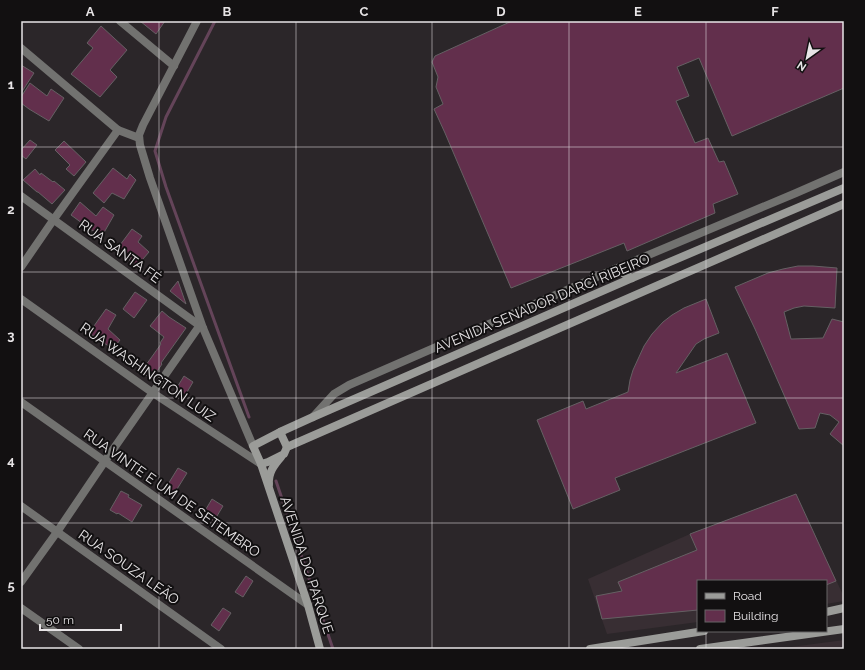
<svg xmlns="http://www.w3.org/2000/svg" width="865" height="670" font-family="Raleway,sans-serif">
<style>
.built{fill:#382e33}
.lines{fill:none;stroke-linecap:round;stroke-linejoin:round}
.stream{stroke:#644459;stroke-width:3}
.building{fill:#622f4c;stroke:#656063}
.minor{stroke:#727270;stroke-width:8}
.tertiary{stroke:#727270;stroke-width:8}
.secondary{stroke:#9b9c99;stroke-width:8}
.grid{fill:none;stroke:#e7e4e6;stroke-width:1;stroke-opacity:0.55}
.labels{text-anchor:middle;stroke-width:4;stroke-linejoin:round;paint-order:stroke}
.street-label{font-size:14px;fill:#e7e4e6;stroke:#121011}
.neatline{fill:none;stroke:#e7e4e6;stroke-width:1.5}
.grid-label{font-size:13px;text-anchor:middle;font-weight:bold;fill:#e7e4e6}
</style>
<rect width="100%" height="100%" fill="#2b2629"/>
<g class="built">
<polygon points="796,494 844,597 844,601 826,604 826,581 698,581 698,622 607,634 588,579 690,534"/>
<polygon points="844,640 844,649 776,649"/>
</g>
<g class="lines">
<g class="stream">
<polyline points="215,21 166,117 155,151 166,187 249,417"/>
<polyline points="276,481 333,649"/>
</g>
</g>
<g class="building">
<polygon points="140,21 165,21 156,34"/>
<polygon points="512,21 844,21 844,88 732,136 699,58 677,67 689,96 676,101 695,143 708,138 719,162 724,161 738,194 713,204 715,213 627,251 624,243 511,288 445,133 434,109 443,104 436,87 438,77 432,62 435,56"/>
<polygon points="101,26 127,50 110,70 117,77 100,97 71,74 93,48 87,43"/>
<polygon points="21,65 34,73 21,93"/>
<polygon points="30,83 47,96 51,89 64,98 49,121 29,109 21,103 21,97"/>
<polygon points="30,140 37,145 26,159 21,155 21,150"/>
<polygon points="64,141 86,162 74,176 66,169 70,165 55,150"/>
<polygon points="113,168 127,179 130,174 136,180 124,199 112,193 104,203 93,193"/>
<polygon points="35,169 40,175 41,173 53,182 54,181 65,190 52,204 38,192 37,192 23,180"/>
<polygon points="80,202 96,216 103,207 114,215 102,236 90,229 71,215"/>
<polygon points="132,229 142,236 138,242 149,252 137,266 129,260 131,257 117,249"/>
<polygon points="798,266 813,266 837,268 835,308 804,306 794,308 784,312 791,339 823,338 832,319 844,322 844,446 830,434 839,422 830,415 820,413 815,428 799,429 755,329 735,287 768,273 783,269"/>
<polygon points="178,281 186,304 170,291"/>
<polygon points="135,292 147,300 134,318 123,309"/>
<polygon points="706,299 719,333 704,339 696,344 676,373 727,353 756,423 615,478 620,490 573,509 537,420 583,401 586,409 628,392 630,380 633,370 644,346 652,334 663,322 672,315 684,308"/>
<polygon points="106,309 116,315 108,329 120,340 113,349 89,333"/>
<polygon points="162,311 169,317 186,328 161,363 162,364 152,379 141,372 161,344 160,343 164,337 150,326"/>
<polygon points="184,376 193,382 183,399 173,394"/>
<polygon points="178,468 187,473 174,494 165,489"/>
<polygon points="121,491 129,495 128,497 142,505 132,522 118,513 117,514 110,510"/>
<polygon points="796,494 836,581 826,585 826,581 698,581 698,610 602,619 596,596 622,591 618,582 697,550 690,534"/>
<polygon points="212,499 223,506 214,521 203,514"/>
<polygon points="246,576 253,581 243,597 235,592"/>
<polygon points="223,608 231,613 219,631 211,625"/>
</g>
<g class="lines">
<g class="minor">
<polyline points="120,21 174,66"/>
<polyline points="197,21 143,125 139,135 140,145 150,178 203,328 253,446"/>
<polyline points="21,48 118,130 139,138"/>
<polyline points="21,196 203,328"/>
<polyline points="21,267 54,219 118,130"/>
<polyline points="21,299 153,393 261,464"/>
<polyline points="21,402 308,605"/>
<polyline points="21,506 221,649"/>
<polyline points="21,582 57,532 105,461 200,325"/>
<polyline points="21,608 79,649"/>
</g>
<polyline class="tertiary" points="313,417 334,394 349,385 615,269 796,193 844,172"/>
<g class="secondary">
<polyline points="615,269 632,278"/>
<polyline points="280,432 287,447"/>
<polyline points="261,464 268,462 284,454 287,447 844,204"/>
<path d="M 269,484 C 268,473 274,465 281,457"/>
<polyline points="826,612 844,608"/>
<polyline points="320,649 308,605 261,464 253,446 280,432 313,417 632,278 844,188"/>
<polyline points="590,649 704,631"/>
<polyline points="700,649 844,629"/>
</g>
</g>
<path class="grid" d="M 159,21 L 159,649M 296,21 L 296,649M 432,21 L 432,649M 569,21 L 569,649M 706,21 L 706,581M 21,147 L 844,147M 21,272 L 844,272M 21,398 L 844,398M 21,523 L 844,523M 706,631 L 706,649"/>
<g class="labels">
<g class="street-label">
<text transform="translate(120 251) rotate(36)" y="5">RUA SANTA FÉ</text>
<text transform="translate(542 303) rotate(-23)" y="5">AVENIDA SENADOR DARCÍ RIBEIRO</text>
<text transform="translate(148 372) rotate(35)" y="5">RUA WASHINGTON LUIZ</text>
<text transform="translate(172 493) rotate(35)" y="5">RUA VINTE E UM DE SETEMBRO</text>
<text transform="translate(307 565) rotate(72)" y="5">AVENIDA DO PARQUE</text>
<text transform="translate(129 567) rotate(35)" y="5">RUA SOUZA LEÃO</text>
</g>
</g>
<rect width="865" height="670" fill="none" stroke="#121011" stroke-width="44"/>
<rect x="697" y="580" width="130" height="52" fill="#121011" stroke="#676566"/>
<rect x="705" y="593" width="20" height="6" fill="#9b9c99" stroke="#676566"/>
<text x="733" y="600" font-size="12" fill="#e7e4e6">Road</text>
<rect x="705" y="610" width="20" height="12" fill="#622f4c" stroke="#676566"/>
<text x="733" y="620" font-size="12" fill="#e7e4e6">Building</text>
<g transform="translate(807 58) rotate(213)" stroke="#121011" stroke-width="3" paint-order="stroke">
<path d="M0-3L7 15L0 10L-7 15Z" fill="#e7e4e6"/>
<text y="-6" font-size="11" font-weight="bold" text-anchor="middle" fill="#e7e4e6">N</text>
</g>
<path d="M40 624v6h81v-6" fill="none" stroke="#e7e4e6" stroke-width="2"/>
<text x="46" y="624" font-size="12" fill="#e7e4e6" stroke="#121011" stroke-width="3" paint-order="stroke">50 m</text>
<rect x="22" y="22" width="821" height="626" class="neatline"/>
<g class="grid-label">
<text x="90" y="16">A</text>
<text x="227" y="16">B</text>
<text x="364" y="16">C</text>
<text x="501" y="16">D</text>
<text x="638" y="16">E</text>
<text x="775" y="16">F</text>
<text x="11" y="89">1</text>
<text x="11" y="214">2</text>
<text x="11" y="340">3</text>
<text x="11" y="465">4</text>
<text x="11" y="590">5</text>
</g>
</svg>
